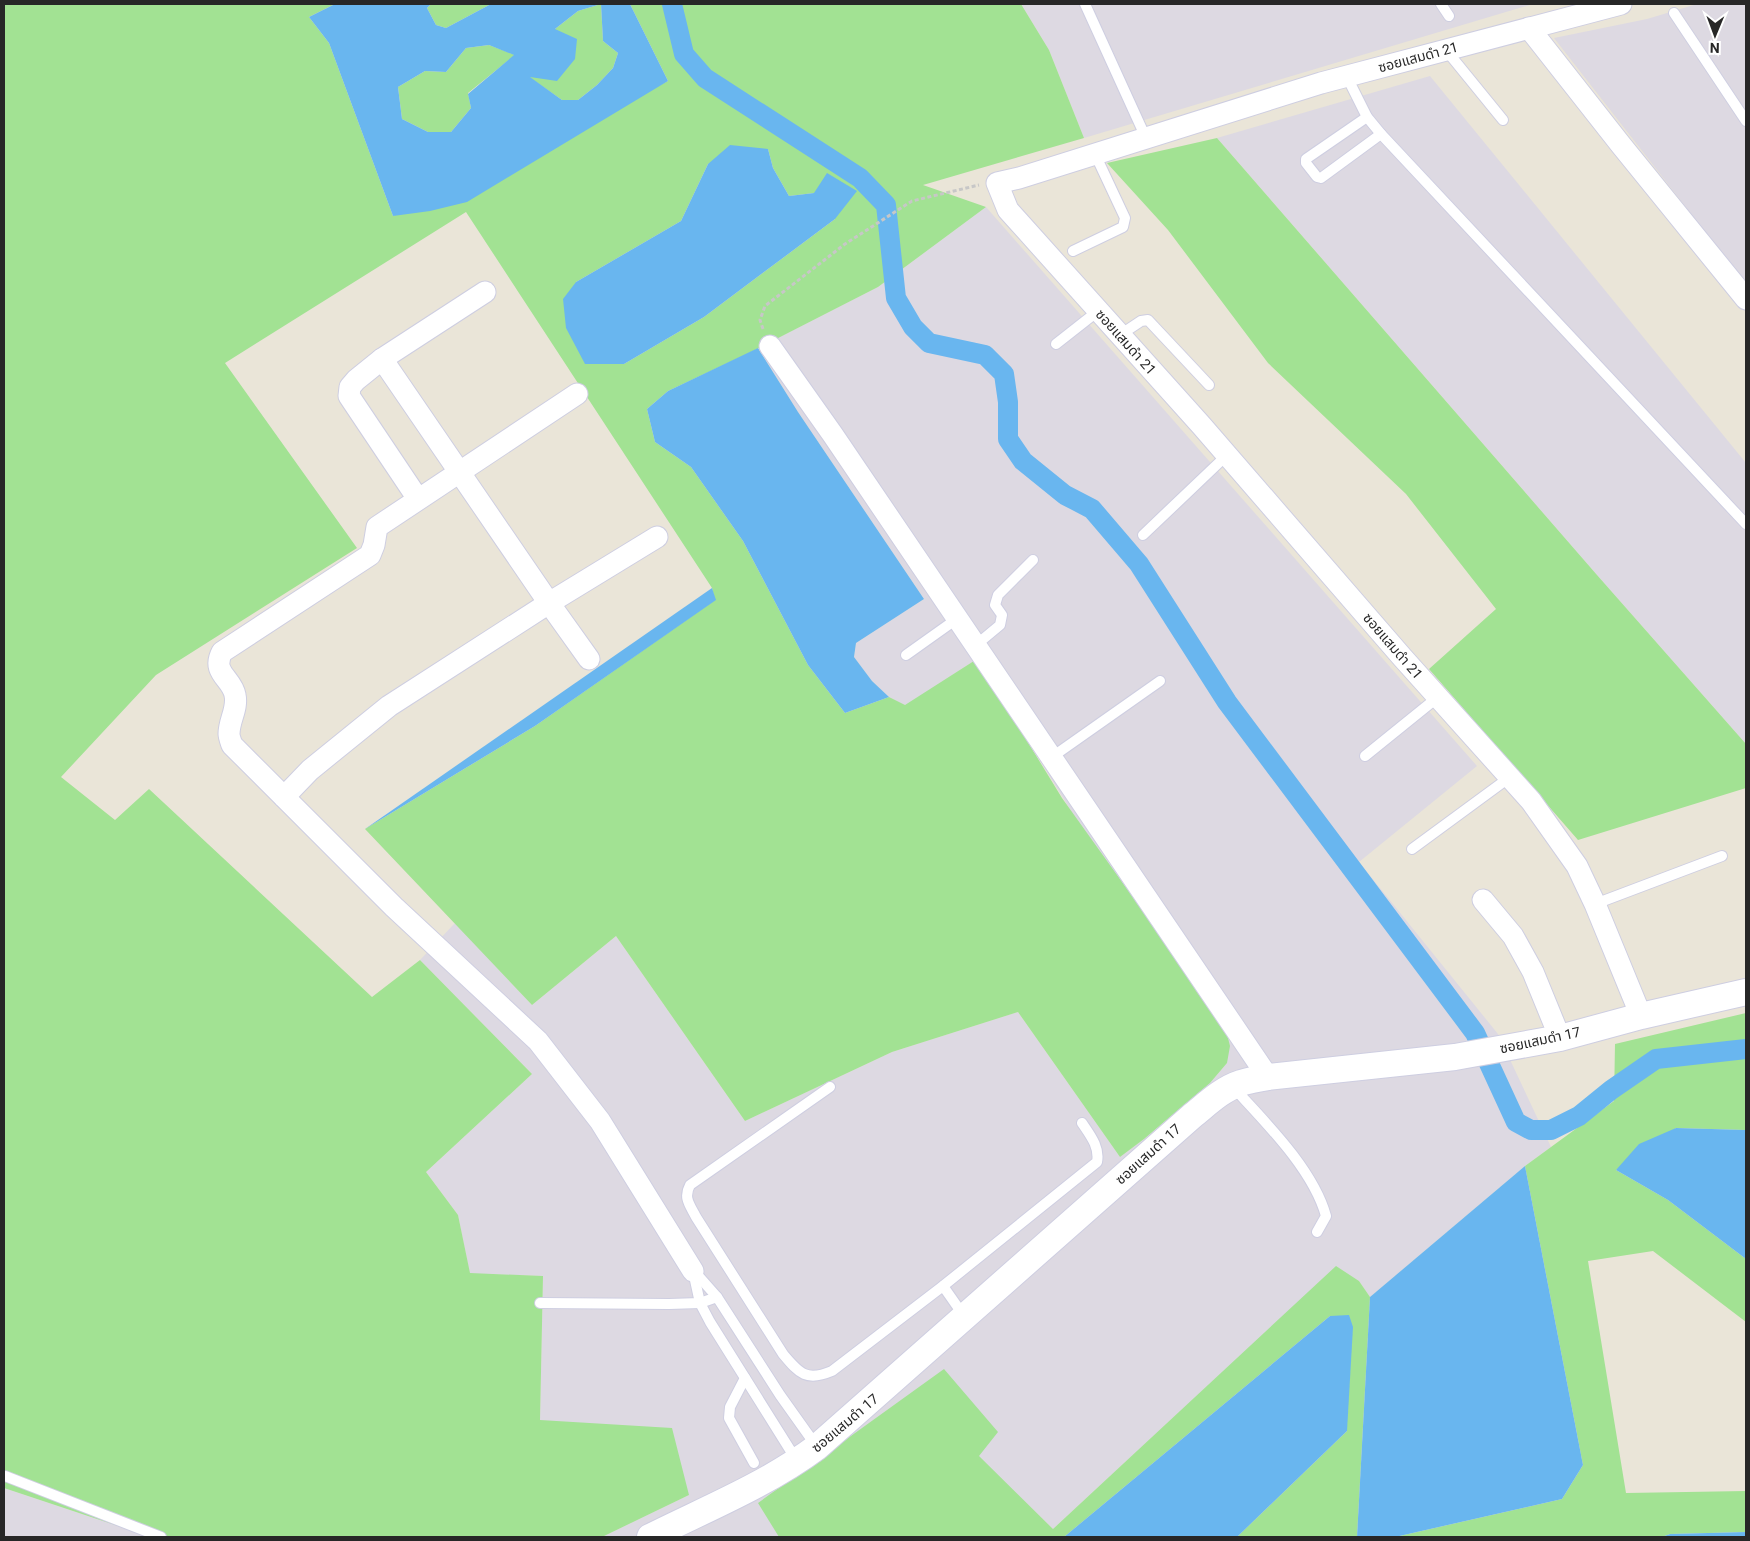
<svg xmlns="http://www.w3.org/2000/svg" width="1750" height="1541" font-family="Roboto,'Noto Sans Thai',sans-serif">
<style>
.industrial{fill:#ddd9e2}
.green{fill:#a2e293;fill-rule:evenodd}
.water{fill:#69b6ef;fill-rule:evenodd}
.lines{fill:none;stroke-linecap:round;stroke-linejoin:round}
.canal{stroke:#69b6ef;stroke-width:20}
.service-casing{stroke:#cecee1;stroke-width:12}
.minor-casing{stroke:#cecee1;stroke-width:23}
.tertiary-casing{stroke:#cecee1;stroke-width:28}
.path{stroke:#c7c7c7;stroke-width:3;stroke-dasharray:4 2.5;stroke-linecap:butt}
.service{stroke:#fff;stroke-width:10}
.minor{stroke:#fff;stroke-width:21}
.tertiary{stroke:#fff;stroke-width:26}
.labels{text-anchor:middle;stroke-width:4;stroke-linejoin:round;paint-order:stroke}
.street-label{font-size:14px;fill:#272727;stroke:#fff}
</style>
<rect width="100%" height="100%" fill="#eae5d8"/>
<g class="industrial">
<polygon points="1021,4 1533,4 1084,138 1049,50"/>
<polygon points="1697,4 1746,4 1746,284 1554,38 1647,19"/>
<polygon points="1430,76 1746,463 1746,744 1597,575 1217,138"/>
<polygon points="986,207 1477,766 1359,862 1498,1034 1551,1147 1525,1166 1370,1297 1359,1281 1336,1267 1053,1529 978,1456 894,1537 602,1537 689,1495 540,1420 543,1276 470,1274 458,1215 426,1172 532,1074 420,960 455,923 532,1005 616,936 745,1121 892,1052 1018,1012 1120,1157 1144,1139 1210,1083 1227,1063 977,659 905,706 889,697 872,681 854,657 856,643 924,599 798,412 758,348 878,287"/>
<polygon points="4,1488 151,1537 4,1537"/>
</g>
<g class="green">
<path d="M 4,4 L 335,4 L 309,17 L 329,43 L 393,216 L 668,81 L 630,4 L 1021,4 L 1049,50 L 1084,138 L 923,185 L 986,207 L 878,287 L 747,354 L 668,391 L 647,409 L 655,442 L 691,467 L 743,541 L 808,665 L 845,713 L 889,697 L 905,705 L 977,659 L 1062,798 L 1225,1026 L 1230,1046 L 1227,1063 L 1210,1083 L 1144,1139 L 1120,1157 L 1018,1012 L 892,1052 L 745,1121 L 616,936 L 532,1005 L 365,829 L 535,726 L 715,600 L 712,588 L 466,212 L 225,363 L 357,548 L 156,675 L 61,777 L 115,820 L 149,789 L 372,997 L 420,960 L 532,1074 L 426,1172 L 458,1215 L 470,1273 L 543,1276 L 540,1420 L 672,1428 L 689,1495 L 602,1537 L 151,1537 L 4,1488 ZM 768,149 L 773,168 L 789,196 L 814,193 L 835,219 L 704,317 L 624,364 L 576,282 L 681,221 L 708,164 Z"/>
<polygon points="431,4 491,4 446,28 436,25 427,8"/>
<polygon points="601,4 603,41 618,53 613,68 597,85 578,100 562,100 529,77 555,29 578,11"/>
<polygon points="489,45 515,55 468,93 471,108 451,132 428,132 402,119 398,87 425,71 446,72 466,48"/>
<polygon points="1217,138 1597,575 1746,744 1746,788 1578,840 1429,669 1496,609 1406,494 1268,363 1168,230 1107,163"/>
<polygon points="1746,1013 1746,1130 1676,1128 1616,1170 1668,1200 1746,1259 1746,1322 1653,1251 1588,1261 1626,1493 1746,1491 1746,1532 1670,1534 1662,1537 1395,1537 1562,1499 1583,1465 1525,1166 1614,1101 1615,1044"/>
<polygon points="1336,1266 1359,1281 1370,1297 1357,1537 1237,1537 1347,1431 1330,1316 1064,1537 779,1537 758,1503 944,1369 998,1432 979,1456 1053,1529"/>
</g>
<g class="water">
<path d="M 335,4 L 431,4 L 427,8 L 436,25 L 446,28 L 491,4 L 630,4 L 668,81 L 467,202 L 430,211 L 393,216 L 329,43 L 309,17 ZM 601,4 L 603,41 L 618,53 L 613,68 L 597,85 L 578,100 L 562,100 L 530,77 L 557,81 L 575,59 L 577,39 L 555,29 L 578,11 ZM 489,45 L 514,55 L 468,94 L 471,108 L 451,132 L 428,132 L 402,119 L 398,87 L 425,71 L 446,72 L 466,48 Z"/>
<polygon points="730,145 768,149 773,168 789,196 814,193 827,173 857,191 835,219 704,317 624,364 585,364 566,328 563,299 576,282 681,221 708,164"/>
<polygon points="758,348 798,412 924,599 856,643 854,657 872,681 889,697 845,713 808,665 743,541 691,467 655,442 647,409 668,391"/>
<polygon points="712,588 716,600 535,726 365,829"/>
<polygon points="1676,1128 1746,1130 1746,1259 1668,1200 1616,1170 1639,1144"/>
<polygon points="1525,1166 1583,1465 1562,1499 1395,1537 1357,1537 1370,1297"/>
<polygon points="1349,1315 1353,1327 1347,1431 1237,1537 1064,1537 1330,1316"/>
<polygon points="1746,1532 1746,1537 1662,1537 1670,1534"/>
</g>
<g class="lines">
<polyline class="canal" points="672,4 684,54 705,78 860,178 886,205 896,298 913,327 929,343 985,355 1004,374 1008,402 1008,439 1023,461 1065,495 1092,509 1139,564 1227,702 1475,1033 1516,1122 1531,1130 1551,1130 1579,1116 1611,1090 1656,1059 1746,1049"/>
<g class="service-casing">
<g id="service">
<polyline points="1085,4 1146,138"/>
<polyline points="1441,4 1449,16"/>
<polyline points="1674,13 1746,121"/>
<polyline points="1446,50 1503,120"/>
<polyline points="1347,77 1367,117 1381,134 1746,524"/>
<polyline points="1367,117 1306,159 1306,163 1317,177 1321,178 1381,134"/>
<polyline points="1073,251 1123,227 1125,218 1095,154"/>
<polyline points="1120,335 1141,321 1148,320 1209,385"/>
<polyline points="1056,344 1098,311"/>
<polyline points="1143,535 1227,455"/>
<polyline points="976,645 1000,625 1002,615 995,605 998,595 1033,560"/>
<polyline points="906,655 958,618"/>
<polyline points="1365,756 1438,697"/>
<polyline points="1052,757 1160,681"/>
<polyline points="1412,849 1510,777"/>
<polyline points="1595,904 1722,856"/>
<path d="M 830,1087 L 690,1185 C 683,1198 690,1205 696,1217 L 783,1354 C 799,1373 806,1382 832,1371 L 943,1286 L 1097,1162 C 1100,1147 1090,1135 1082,1123"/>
<path d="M 1233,1087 C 1265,1122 1313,1169 1326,1216 L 1317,1232"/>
<polyline points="693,1271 700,1303 710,1322 797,1461"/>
<polyline points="694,1271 717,1297 780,1395 817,1447"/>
<polyline points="943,1286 964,1316"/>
<polyline points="540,1303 669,1304 700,1303 717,1297"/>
<polyline points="745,1378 730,1407 729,1418 754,1463"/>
<polyline points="5,1476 161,1537"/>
</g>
</g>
<g class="minor-casing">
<g id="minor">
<polyline points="1621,4 1321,83 1019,178 997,183 1008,210 1017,220 1201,425 1402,657 1531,801 1577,866 1595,904 1641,1016"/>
<polyline points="1529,28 1621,145 1746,299"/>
<polyline points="770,346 833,435 1268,1077"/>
<polyline points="382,359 549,603 589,659"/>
<path d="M 577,394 L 377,527 L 374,545 L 370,555 L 222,652 C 211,673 232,678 235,695 C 238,709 229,720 229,734 C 229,737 231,742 232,745 L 394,907 L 538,1041 L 600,1121 L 693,1271"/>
<polyline points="418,499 349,396 350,387 356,380 382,359 485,292"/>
<polyline points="284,797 310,770 389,706 549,603 657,537"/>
<polyline points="1483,900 1513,936 1533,972 1560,1038"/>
</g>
</g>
<g class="tertiary-casing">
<path id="tertiary" d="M 650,1537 C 706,1509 766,1485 817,1447 L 1192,1116 C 1207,1104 1222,1089 1241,1083 C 1249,1080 1259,1079 1268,1077 L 1455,1057 L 1560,1038 L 1641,1016 L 1746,992"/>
</g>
<polyline class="path" points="763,329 760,320 765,306 845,244 912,201 979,185"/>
<use href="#service" class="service"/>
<use href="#minor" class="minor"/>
<use href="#tertiary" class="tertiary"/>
</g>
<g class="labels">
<g class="street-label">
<text transform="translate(1418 57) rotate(-15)" y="5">ซอยแสมดำ 21</text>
<text transform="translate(1126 342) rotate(48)" y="5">ซอยแสมดำ 21</text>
<text transform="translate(1393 646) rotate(49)" y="5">ซอยแสมดำ 21</text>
<text transform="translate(1540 1040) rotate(-12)" y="5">ซอยแสมดำ 17</text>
<text transform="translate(1148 1154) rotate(-42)" y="5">ซอยแสมดำ 17</text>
<text transform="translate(845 1423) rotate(-40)" y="5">ซอยแสมดำ 17</text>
</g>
</g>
<rect width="1750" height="1541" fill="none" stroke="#272727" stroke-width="10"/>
<g transform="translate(1715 35) rotate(181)" stroke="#ffffff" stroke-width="4" paint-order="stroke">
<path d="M0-4L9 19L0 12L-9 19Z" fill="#272727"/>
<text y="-8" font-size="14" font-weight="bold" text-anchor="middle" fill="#272727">N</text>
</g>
</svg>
